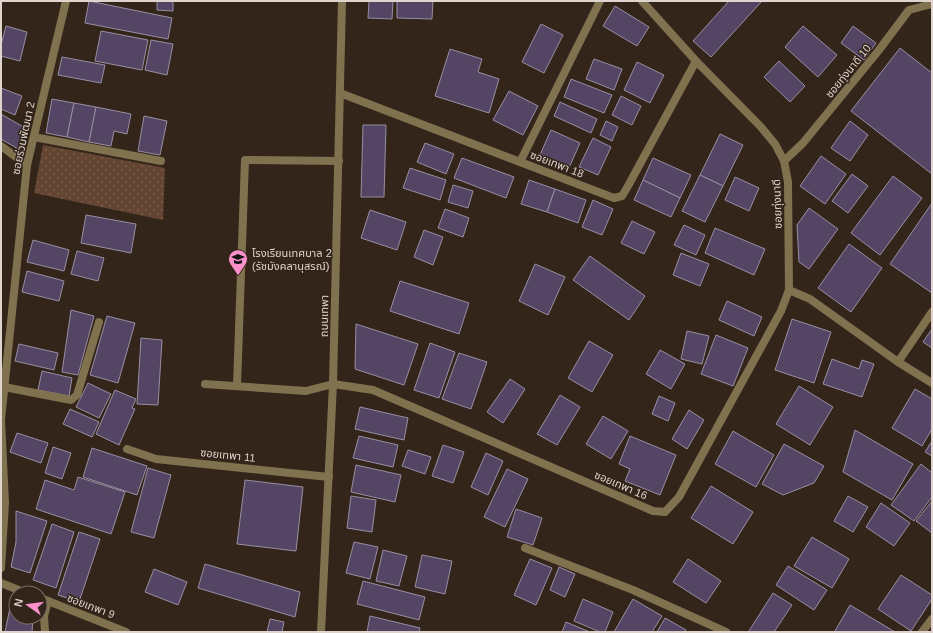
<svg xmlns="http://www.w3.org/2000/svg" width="933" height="633" font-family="Arial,'Noto Sans Thai',sans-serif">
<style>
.grass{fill:url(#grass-dots)}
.building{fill:#554565;stroke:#988fa2}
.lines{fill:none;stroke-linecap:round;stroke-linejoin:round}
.service{stroke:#80714f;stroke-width:8}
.minor{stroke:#80714f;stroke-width:8}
.tertiary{stroke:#80714f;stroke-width:8}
.labels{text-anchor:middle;stroke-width:3;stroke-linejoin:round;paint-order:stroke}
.street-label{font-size:11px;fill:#dfd5ce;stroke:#34251b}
.poi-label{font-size:11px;fill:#dfd5ce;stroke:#34251b;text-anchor:start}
</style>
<defs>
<pattern id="grass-dots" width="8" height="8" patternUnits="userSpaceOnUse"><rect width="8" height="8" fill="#634531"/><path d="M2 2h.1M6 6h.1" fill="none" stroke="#795f4e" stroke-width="1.8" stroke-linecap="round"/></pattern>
</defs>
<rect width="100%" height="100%" fill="#34251b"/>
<polygon class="grass" points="43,145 165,168 163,220 34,193"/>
<g class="building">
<polygon points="89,1 172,18 168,39 85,23"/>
<polygon points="157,1 173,1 173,11 157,10"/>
<polygon points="369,1 393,1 392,19 368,18"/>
<polygon points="397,1 433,1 432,19 397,18"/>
<polygon points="729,1 762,1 711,57 693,41"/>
<polygon points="615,6 649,27 637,46 603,26"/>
<polygon points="541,24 563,35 544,73 522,62"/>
<polygon points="6,26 27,32 20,61 1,56 1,45"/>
<polygon points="803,26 837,55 818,77 785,47"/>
<polygon points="853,26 876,43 864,60 841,43"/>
<polygon points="101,31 148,40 142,70 95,61"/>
<polygon points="151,40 173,44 167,75 145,70"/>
<polygon points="900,48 932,73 932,174 851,111"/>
<polygon points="450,49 482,59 478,72 499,79 489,113 435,96"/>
<polygon points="62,57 105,65 101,83 58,75"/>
<polygon points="594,59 622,69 614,90 586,79"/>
<polygon points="779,61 805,86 790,102 764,77"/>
<polygon points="637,62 664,75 650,103 624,90"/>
<polygon points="571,79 612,95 604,113 564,97"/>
<polygon points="1,88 22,96 15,115 1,109"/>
<polygon points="509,91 538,106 523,135 493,120"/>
<polygon points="621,96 641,106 632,125 612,115"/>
<polygon points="52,99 74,103 67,137 46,133"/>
<polygon points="560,102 597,119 591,133 554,116"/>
<polygon points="74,103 96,107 89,142 67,137"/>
<polygon points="96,107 131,114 127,134 114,131 111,146 89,142"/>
<polygon points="1,114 25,128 20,150 1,139"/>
<polygon points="144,116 167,121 160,155 138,151"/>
<polygon points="606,121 618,127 612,141 600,135"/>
<polygon points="850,121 868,135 850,161 831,148"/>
<polygon points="363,125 386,125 384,197 361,197"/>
<polygon points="551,130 580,143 568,170 539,157"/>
<polygon points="720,134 743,145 723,186 700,175"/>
<polygon points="593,138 611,147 598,175 579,167"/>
<polygon points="425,143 454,154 446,174 417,162"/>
<polygon points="821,156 846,174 825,204 800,186"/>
<polygon points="462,158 514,177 506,198 454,178"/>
<polygon points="653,158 691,175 680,198 643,180"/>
<polygon points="410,168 446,180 440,200 403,188"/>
<polygon points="852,174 868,186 848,213 832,201"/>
<polygon points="700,175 723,186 705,222 682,211"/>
<polygon points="893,176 922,198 880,255 851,233"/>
<polygon points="735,177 759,188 749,211 725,200"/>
<polygon points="529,180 555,189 547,212 521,204"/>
<polygon points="643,180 680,198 671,217 634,200"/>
<polygon points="453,185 473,191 468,208 448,202"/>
<polygon points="555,189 586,200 578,223 547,212"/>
<polygon points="593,200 613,209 602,235 582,227"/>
<polygon points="932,203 932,293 890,264"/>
<polygon points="809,208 838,229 809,269 799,262 797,225"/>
<polygon points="445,209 469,218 463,237 438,228"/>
<polygon points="370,210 406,222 397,250 361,238"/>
<polygon points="86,215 136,224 131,253 81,243"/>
<polygon points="632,221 655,232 644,254 621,243"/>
<polygon points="684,225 705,235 696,255 674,245"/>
<polygon points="715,228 765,249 754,275 705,253"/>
<polygon points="424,230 443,237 433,265 414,257"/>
<polygon points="33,240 69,250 64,271 27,262"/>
<polygon points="849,244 882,268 851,312 818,288"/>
<polygon points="77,251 104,258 98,281 71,274"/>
<polygon points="681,253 709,264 700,286 673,275"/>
<polygon points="590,256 645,296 629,320 573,280"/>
<polygon points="535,264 565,277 548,315 519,301"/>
<polygon points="27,271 64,281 59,301 22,292"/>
<polygon points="400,281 469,303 459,334 390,311"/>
<polygon points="727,301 762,317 754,336 719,320"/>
<polygon points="71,310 94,316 78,375 62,372"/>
<polygon points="107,316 135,323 118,383 90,375"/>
<polygon points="792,319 831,332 814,383 775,370"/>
<polygon points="356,324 418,344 404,385 355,369"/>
<polygon points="932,329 932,348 923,342"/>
<polygon points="687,331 709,336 702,364 681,359"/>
<polygon points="716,335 748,348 733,386 701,374"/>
<polygon points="141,338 162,340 158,405 137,404"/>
<polygon points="589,341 613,355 592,392 568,378"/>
<polygon points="430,343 455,352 439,398 414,390"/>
<polygon points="19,344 58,353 54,370 15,361"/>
<polygon points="660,350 685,364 671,389 646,374"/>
<polygon points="459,353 487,362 471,409 442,399"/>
<polygon points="832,359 859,369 862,360 874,364 862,397 823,384"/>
<polygon points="42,371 72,378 69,396 38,390"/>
<polygon points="510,379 525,389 503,423 487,412"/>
<polygon points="88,383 111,394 99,418 76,407"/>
<polygon points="799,386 833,407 810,445 776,424"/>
<polygon points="915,389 932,399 932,429 922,446 892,428"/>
<polygon points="115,390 136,399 132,408 135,409 119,445 96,434"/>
<polygon points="560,395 580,407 557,445 537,434"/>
<polygon points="659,396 675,403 668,421 652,414"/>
<polygon points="360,407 408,418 404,440 355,429"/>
<polygon points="70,409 99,422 92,437 63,424"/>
<polygon points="689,410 704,420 687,449 672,439"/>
<polygon points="603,416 628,431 611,459 586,444"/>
<polygon points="855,430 913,464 892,500 843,472"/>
<polygon points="733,431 774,455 756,487 715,464"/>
<polygon points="17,433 48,443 41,463 10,452"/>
<polygon points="359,436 398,445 393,467 353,458"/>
<polygon points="630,436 676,455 660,495 625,481 630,469 619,464"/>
<polygon points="932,441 932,456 925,452"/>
<polygon points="784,444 824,466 814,483 783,495 762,484"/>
<polygon points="443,445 464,452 453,483 432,476"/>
<polygon points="53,447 71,453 62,479 45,473"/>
<polygon points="92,448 147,466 137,495 83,477"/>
<polygon points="408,450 431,457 425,474 402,466"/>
<polygon points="486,453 503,461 488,495 471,487"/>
<polygon points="921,464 932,473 932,497 914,521 891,505"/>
<polygon points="356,465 401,475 395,502 351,492"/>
<polygon points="148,468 171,475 154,538 131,532"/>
<polygon points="507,469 528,479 505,527 484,517"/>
<polygon points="78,477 125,492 111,534 36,509 45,480 74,490"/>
<polygon points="245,480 303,487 296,551 237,544"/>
<polygon points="711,486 753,512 733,544 691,518"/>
<polygon points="351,496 376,500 372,532 347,528"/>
<polygon points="848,496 868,507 853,532 834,521"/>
<polygon points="932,501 932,533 916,521"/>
<polygon points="881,503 910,523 894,546 866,527"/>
<polygon points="516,509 542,518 533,545 507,537"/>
<polygon points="16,511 47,521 30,573 11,567 16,542"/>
<polygon points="52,524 74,532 56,588 33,580"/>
<polygon points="79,532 100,539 79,602 58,595"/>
<polygon points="812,537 849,559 832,588 794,566"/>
<polygon points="354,542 378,547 370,579 346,573"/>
<polygon points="383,550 407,556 399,586 376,581"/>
<polygon points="422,555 452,561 445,594 415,587"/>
<polygon points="530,559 552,568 536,605 514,595"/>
<polygon points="688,559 721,581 706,603 673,582"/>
<polygon points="205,564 300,592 295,617 198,588"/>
<polygon points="788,566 827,590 814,610 776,585"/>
<polygon points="559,567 575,574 565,597 550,590"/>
<polygon points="154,569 187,582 178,605 145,592"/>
<polygon points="901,575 932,595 932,599 911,631 878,609"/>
<polygon points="363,581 425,597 419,620 357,604"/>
<polygon points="773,593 792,605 774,632 750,632 749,631"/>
<polygon points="583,599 613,612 605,632 600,632 574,621"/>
<polygon points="633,599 662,616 652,632 614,632"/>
<polygon points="850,605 895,632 838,632 835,631"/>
<polygon points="10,608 16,608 16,617 33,617 32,632 5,632"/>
<polygon points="370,616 420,628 419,632 367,632"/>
<polygon points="665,618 686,630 685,632 657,632"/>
<polygon points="270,619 284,622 282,632 267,632"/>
<polygon points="566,622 590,632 562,632"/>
</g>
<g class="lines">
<g class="service">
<polyline points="34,137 161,161"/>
<polyline points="520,162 600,1"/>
<polyline points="205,384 306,391 333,384"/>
<polyline points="237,386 245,160 339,161"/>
<polyline points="4,387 71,400 77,395 99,322"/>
<polyline points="127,449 156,459 329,477"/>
<polyline points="48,601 126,632"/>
</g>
<g class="minor">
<polyline points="642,1 696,61 761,127 775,144 784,161 788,182 789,290 810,299 898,362 932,383"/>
<polyline points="340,93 614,198 622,196 628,186 696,61"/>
<polyline points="1,146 27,165"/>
<polyline points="784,161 803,143 879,50 909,10 932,4"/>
<polyline points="898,362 932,312"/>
<polyline points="333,384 373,390 653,511 665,512 679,497 781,311 789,290"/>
<polyline points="525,548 633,590 726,632"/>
<polyline points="1,568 5,503 1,420 27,165 66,1"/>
<polyline points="1,583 26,593"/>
<polyline points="40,598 48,601 44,616 45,632"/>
<polyline points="922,632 932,619"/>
</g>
<polyline class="tertiary" points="321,632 333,384 342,1"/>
</g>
<defs>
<g id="school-pin" transform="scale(1)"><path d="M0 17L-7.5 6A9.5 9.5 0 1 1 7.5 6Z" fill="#f990ca" stroke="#34251b"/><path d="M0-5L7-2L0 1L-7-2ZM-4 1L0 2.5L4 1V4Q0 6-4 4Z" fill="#111"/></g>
</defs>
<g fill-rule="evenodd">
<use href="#school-pin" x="238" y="259"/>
</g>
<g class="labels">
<g class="street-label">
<text transform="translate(848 71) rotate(-51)" y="4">ซอยทุ่งนาดี 10</text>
<text transform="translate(23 138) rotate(-78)" y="4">ซอยร่วมพัฒนา 2</text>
<text transform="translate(557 164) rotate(21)" y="4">ซอยเทพา 18</text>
<text transform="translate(777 204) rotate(-92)" y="4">ซอยทุ่งนาดี</text>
<text transform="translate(324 316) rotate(-89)" y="4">ถนนเทพา</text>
<text transform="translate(228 455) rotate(6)" y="4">ซอยเทพา 11</text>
<text transform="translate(621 485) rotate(23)" y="4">ซอยเทพา 16</text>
<text transform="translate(91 606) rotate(21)" y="4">ซอยเทพา 9</text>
</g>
<g class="poi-label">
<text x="252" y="257">โรงเรียนเทศบาล 2<tspan x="252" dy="13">(รัชมังคลานุสรณ์)</tspan></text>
</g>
</g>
<rect width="933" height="633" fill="none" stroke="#dfd5ce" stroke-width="4"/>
<g transform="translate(28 605) rotate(284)"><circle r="19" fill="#34251b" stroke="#786b63"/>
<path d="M0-3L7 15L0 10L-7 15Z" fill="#f990ca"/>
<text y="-6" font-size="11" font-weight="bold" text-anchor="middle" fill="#dfd5ce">N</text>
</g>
</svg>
